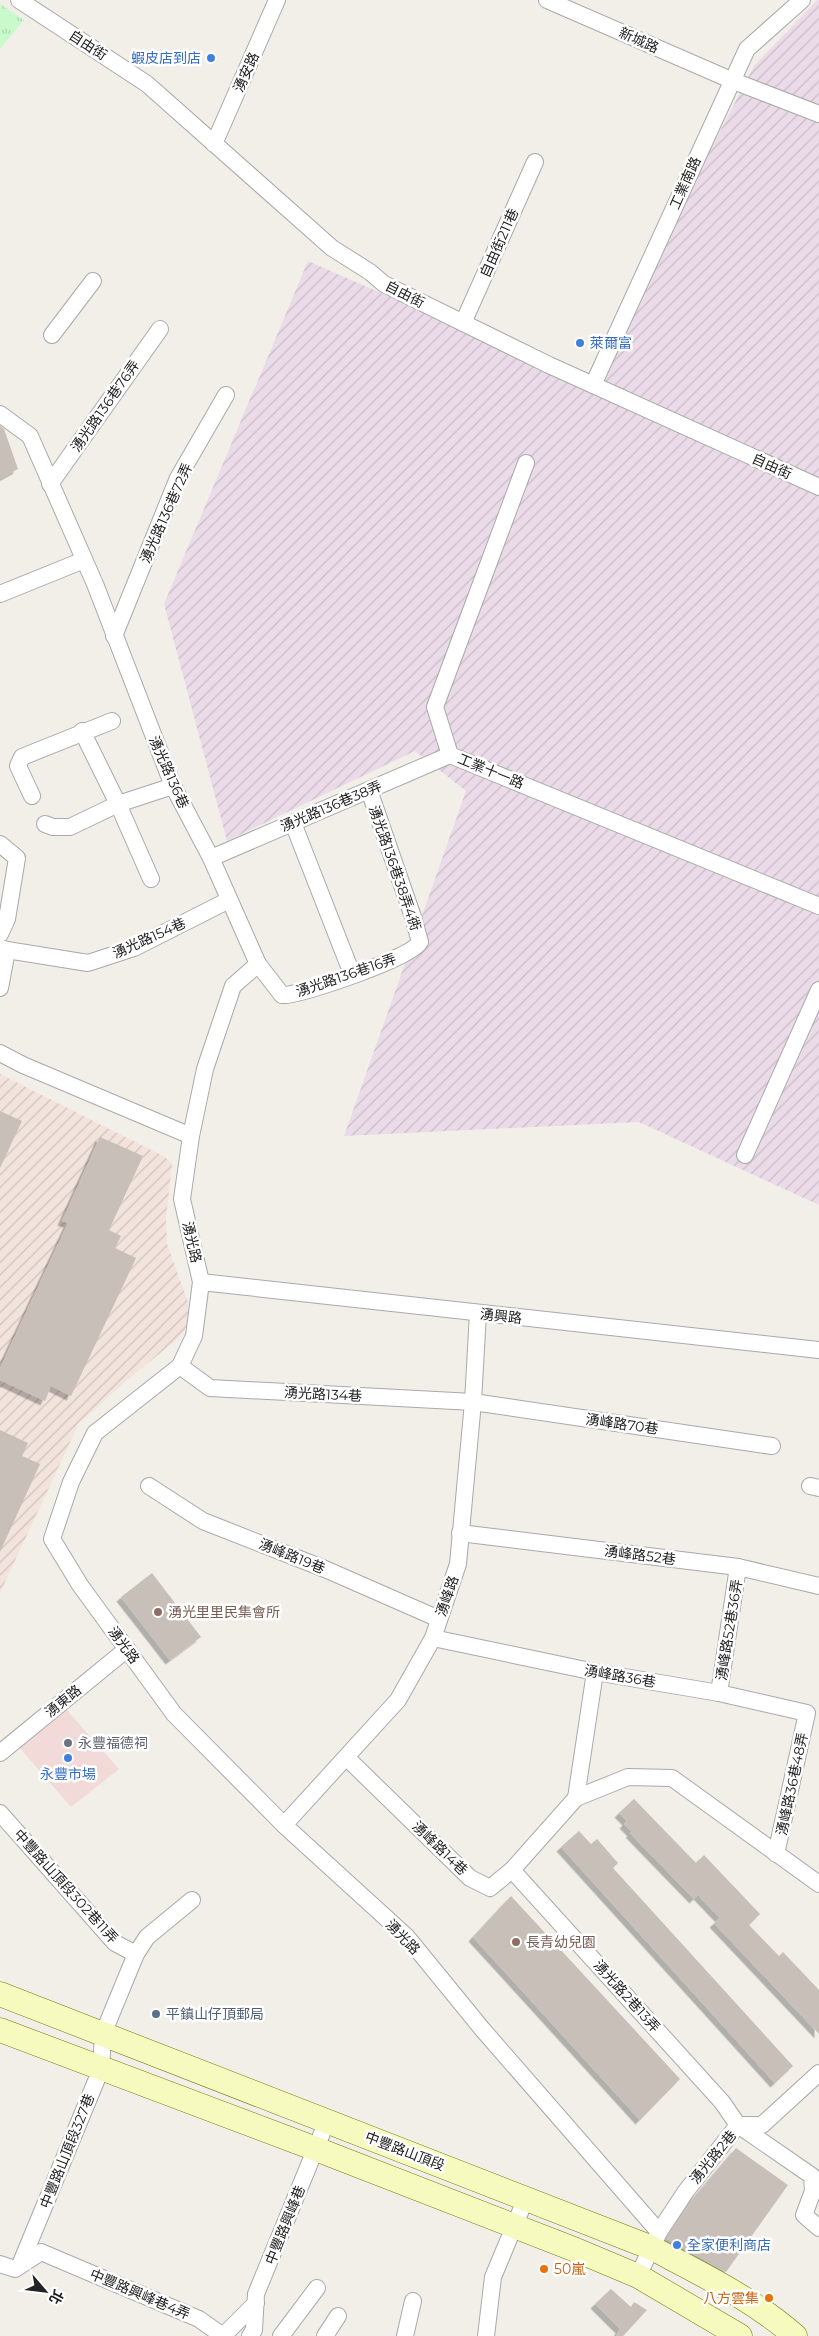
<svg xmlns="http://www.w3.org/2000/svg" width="819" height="2336" font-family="Montserrat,'Noto Sans TC',sans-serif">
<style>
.commercial{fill:#f2dad9}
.industrial{fill:url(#industrial-furrows)}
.military{fill:url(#military-furrows)}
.park{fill:url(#park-tufts)}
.building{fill:#c7bfb8;filter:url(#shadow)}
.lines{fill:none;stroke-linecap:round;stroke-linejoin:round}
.street-casing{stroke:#a9a9a9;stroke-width:18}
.secondary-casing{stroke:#707d05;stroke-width:25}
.street{stroke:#fff;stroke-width:16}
.secondary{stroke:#f7fabf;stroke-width:24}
.shop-dot{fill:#3f7fe0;stroke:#fff;stroke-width:2}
.education-dot{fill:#8d6e63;stroke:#fff;stroke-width:2}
.worship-dot{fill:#6b7280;stroke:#fff;stroke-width:2}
.service-dot{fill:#5c6f8a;stroke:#fff;stroke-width:2}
.food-dot{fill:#e8710a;stroke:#fff;stroke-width:2}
.labels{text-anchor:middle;stroke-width:5;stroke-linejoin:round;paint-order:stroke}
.street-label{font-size:14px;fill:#222;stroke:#fff}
.shop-label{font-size:14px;fill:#366cbe;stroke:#fff;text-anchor:start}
.education-label{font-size:14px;fill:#785e54;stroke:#fff;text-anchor:start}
.worship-label{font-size:14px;fill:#5b616d;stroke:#fff;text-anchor:start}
.service-label{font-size:14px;fill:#4e5e75;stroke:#fff;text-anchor:start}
.food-label{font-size:14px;fill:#c56008;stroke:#fff;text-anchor:start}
</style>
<defs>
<pattern id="industrial-furrows" width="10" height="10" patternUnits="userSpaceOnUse" patternTransform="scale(1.25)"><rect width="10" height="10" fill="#ebdbe8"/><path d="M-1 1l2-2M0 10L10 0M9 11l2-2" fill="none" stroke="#c9bcc7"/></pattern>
<pattern id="military-furrows" width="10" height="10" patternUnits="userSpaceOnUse" patternTransform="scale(1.25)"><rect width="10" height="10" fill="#f3e3dd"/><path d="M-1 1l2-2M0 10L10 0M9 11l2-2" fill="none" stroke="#d0c2bd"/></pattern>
<pattern id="park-tufts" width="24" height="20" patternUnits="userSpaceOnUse" patternTransform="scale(1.25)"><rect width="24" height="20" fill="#c8facc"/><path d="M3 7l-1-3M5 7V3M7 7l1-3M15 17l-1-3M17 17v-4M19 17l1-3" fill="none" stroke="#acd6af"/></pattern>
<filter id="shadow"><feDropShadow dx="-4.5" dy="4.5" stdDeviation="0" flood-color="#0004"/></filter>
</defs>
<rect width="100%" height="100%" fill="#f2efe9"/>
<polygon class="commercial" points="65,1708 119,1769 71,1807 18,1746"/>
<polygon class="industrial" points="817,0 819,0 819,1205 639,1122 344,1136 466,791 415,751 227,841 164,604 308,261 588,384 754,66"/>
<polygon class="military" points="0,1074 165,1157 172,1164 166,1219 167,1244 188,1302 188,1324 181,1336 125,1382 79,1423 0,1593"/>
<polygon class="park" points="0,4 24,20 0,49"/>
<g class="building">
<polygon points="0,426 4,429 18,469 0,479"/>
<polygon points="0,1111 22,1121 0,1168"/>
<polygon points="100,1137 143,1156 109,1230 121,1236 115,1248 136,1258 71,1396 51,1386 45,1401 0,1380 0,1368 68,1223 62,1221"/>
<polygon points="0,1430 28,1443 22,1456 40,1464 0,1552"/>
<polygon points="152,1573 201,1637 170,1660 121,1597"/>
<polygon points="634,1799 696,1863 704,1855 760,1914 749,1925 779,1956 783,1952 819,1990 819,2034 714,1923 720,1918 698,1895 694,1899 630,1833 632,1832 624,1824 627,1821 619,1813"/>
<polygon points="579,1831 591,1844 597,1839 618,1863 613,1868 793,2066 775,2083 561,1847"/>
<polygon points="511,1896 680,2079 640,2120 473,1937"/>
<polygon points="736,2148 788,2185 726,2272 667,2239 695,2196"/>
<polygon points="611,2289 631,2307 634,2302 647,2310 623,2336 616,2336 620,2329 595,2304"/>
</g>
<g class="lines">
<g class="street-casing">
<g id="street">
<polyline points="19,0 147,84 332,248 370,272 384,284 549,365 819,487"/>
<polyline points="547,0 731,80 819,114"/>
<polyline points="214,144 277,0"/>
<polyline points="463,323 535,162"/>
<polyline points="52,335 93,281"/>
<polyline points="593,385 747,49 802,0"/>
<polyline points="0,414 30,436 95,584 173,786 211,858 258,964 233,986 205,1069 191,1136"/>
<polyline points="526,463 435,707 450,755 819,906"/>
<polyline points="50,484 160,329"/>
<polyline points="0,594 84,560"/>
<polyline points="114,636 178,478 226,395"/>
<polyline points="82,731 118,804 151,879"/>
<polyline points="32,796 18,766 22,757 112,721"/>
<polyline points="293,823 352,974"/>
<polyline points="45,824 53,827 70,827 118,804 173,786"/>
<polyline points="0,844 17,858 7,919 0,934"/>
<polyline points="211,858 450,755"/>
<polyline points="0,948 7,950 0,988"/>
<polyline points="7,950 88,963 134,948 229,900"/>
<path d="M 258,964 L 282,995 L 287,995 C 310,991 410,959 420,942 L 413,917 L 369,790"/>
<polyline points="0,1053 23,1065 191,1136 182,1199 201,1282 194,1336 180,1366 95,1433 71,1482 52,1539 80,1585 174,1714 284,1825 407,1937 483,2030 659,2232"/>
<polyline points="745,1155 819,990"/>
<polyline points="201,1282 819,1350"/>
<polyline points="180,1366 210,1388 473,1402 772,1446"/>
<polyline points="149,1486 203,1521 325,1569 439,1619"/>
<polyline points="810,1486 819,1488"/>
<polyline points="460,1533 738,1567 819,1586"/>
<polyline points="433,1638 595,1672 719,1693 807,1713 776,1854"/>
<polyline points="719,1693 738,1567"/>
<polyline points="0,1753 127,1649"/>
<polyline points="347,1758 470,1878 490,1888 512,1870 576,1798 628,1777 672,1778 819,1884"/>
<polyline points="576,1798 595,1672"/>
<polyline points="0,1813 115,1943 136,1954"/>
<polyline points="284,1825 398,1700 433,1638 458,1564 473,1402 478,1313"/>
<polyline points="512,1870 722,2102 738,2125 812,2176 813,2191 804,2215 819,2228"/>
<polyline points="0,2264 15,2269 41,2252 199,2319 223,2336 256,2303"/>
<polyline points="20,2265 101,2069 103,2034 136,1954 147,1937 192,1900"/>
<polyline points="638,2276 659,2232 686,2191 738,2125 762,2125 819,2073"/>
<polyline points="250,2336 254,2330 256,2294 327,2121"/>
<polyline points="281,2336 317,2288"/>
<polyline points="325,2336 338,2316"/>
<polyline points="405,2336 413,2301"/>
<polyline points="486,2336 493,2277 526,2198"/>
</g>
</g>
<g class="secondary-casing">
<g id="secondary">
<path d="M 0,1994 L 652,2248 C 701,2274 753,2299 795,2336"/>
<polyline points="0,2030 316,2149 576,2250 638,2276 740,2336"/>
</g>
</g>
<use href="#street" class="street"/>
<use href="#secondary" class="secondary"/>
</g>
<g class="shop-dot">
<circle cx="211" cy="58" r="5"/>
<circle cx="580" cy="343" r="5"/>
<circle cx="68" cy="1758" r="5"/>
<circle cx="677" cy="2245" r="5"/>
</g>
<g class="education-dot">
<circle cx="158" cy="1612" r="5"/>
<circle cx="516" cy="1942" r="5"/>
</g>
<circle class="worship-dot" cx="68" cy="1743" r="5"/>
<circle class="service-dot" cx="156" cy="2014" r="5"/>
<g class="food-dot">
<circle cx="544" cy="2269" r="5"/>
<circle cx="769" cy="2298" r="5"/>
</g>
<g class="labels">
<g class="street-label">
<text transform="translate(639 40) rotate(24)" y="5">新城路</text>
<text transform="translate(88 45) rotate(33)" y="5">自由街</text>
<text transform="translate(246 72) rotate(-66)" y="5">湧安路</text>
<text transform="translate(685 183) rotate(-66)" y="5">工業南路</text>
<text transform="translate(499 243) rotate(-66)" y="5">自由街211巷</text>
<text transform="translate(405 294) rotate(27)" y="5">自由街</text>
<text transform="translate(105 406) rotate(-55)" y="5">湧光路136巷76弄</text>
<text transform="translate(772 466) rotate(24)" y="5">自由街</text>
<text transform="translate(166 513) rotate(-66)" y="5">湧光路136巷72弄</text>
<text transform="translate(491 771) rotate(22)" y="5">工業十一路</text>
<text transform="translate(169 772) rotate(66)" y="5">湧光路136巷</text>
<text transform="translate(331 806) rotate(-23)" y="5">湧光路136巷38弄</text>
<text transform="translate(395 868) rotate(71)" y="5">湧光路136巷38弄4衖</text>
<text transform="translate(149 938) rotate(-24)" y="5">湧光路154巷</text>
<text transform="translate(346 975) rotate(-19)" y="5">湧光路136巷16弄</text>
<text transform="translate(192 1242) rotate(77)" y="5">湧光路</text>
<text transform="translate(501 1316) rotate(6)" y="5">湧興路</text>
<text transform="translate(323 1394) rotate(3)" y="5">湧光路134巷</text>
<text transform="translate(622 1424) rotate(8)" y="5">湧峰路70巷</text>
<text transform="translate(640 1555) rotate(7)" y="5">湧峰路52巷</text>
<text transform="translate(292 1556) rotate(22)" y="5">湧峰路19巷</text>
<text transform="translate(447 1596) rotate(-71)" y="5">湧峰路</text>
<text transform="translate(729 1630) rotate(-81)" y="5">湧峰路52巷36弄</text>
<text transform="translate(124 1645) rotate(54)" y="5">湧光路</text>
<text transform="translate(620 1676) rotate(10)" y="5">湧峰路36巷</text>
<text transform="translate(63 1701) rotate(-39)" y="5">湧東路</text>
<text transform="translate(792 1784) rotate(-78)" y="5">湧峰路36巷48弄</text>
<text transform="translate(440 1848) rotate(44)" y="5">湧峰路14巷</text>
<text transform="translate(66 1886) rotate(48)" y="5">中豐路山頂段302巷11弄</text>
<text transform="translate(403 1937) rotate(46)" y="5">湧光路</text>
<text transform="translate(627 1996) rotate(48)" y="5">湧光路2巷13弄</text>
<text transform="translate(67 2151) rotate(-68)" y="5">中豐路山頂段327巷</text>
<text transform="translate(405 2151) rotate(21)" y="5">中豐路山頂段</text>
<text transform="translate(713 2157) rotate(-51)" y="5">湧光路2巷</text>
<text transform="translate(285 2225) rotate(-68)" y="5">中豐路興峰巷</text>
<text transform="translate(140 2294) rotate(23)" y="5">中豐路興峰巷4弄</text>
</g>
<g class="shop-label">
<text x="201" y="63" text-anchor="end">蝦皮店到店</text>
<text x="590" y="348">萊爾富</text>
<text x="68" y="1779" text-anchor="middle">永豐市場</text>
<text x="687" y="2250">全家便利商店</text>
</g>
<g class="education-label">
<text x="168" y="1617">湧光里里民集會所</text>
<text x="526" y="1947">長青幼兒園</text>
</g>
<g class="worship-label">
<text x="78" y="1748">永豐福德祠</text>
</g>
<g class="service-label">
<text x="166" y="2019">平鎮山仔頂郵局</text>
</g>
<g class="food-label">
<text x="554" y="2274">50嵐</text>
<text x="759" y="2303" text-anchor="end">八方雲集</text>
</g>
</g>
<g transform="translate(45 2291) rotate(118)" stroke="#ffffff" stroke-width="4" paint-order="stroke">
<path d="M0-4L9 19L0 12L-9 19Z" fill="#222222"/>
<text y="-8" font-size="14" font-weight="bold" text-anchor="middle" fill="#222222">北</text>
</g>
</svg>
